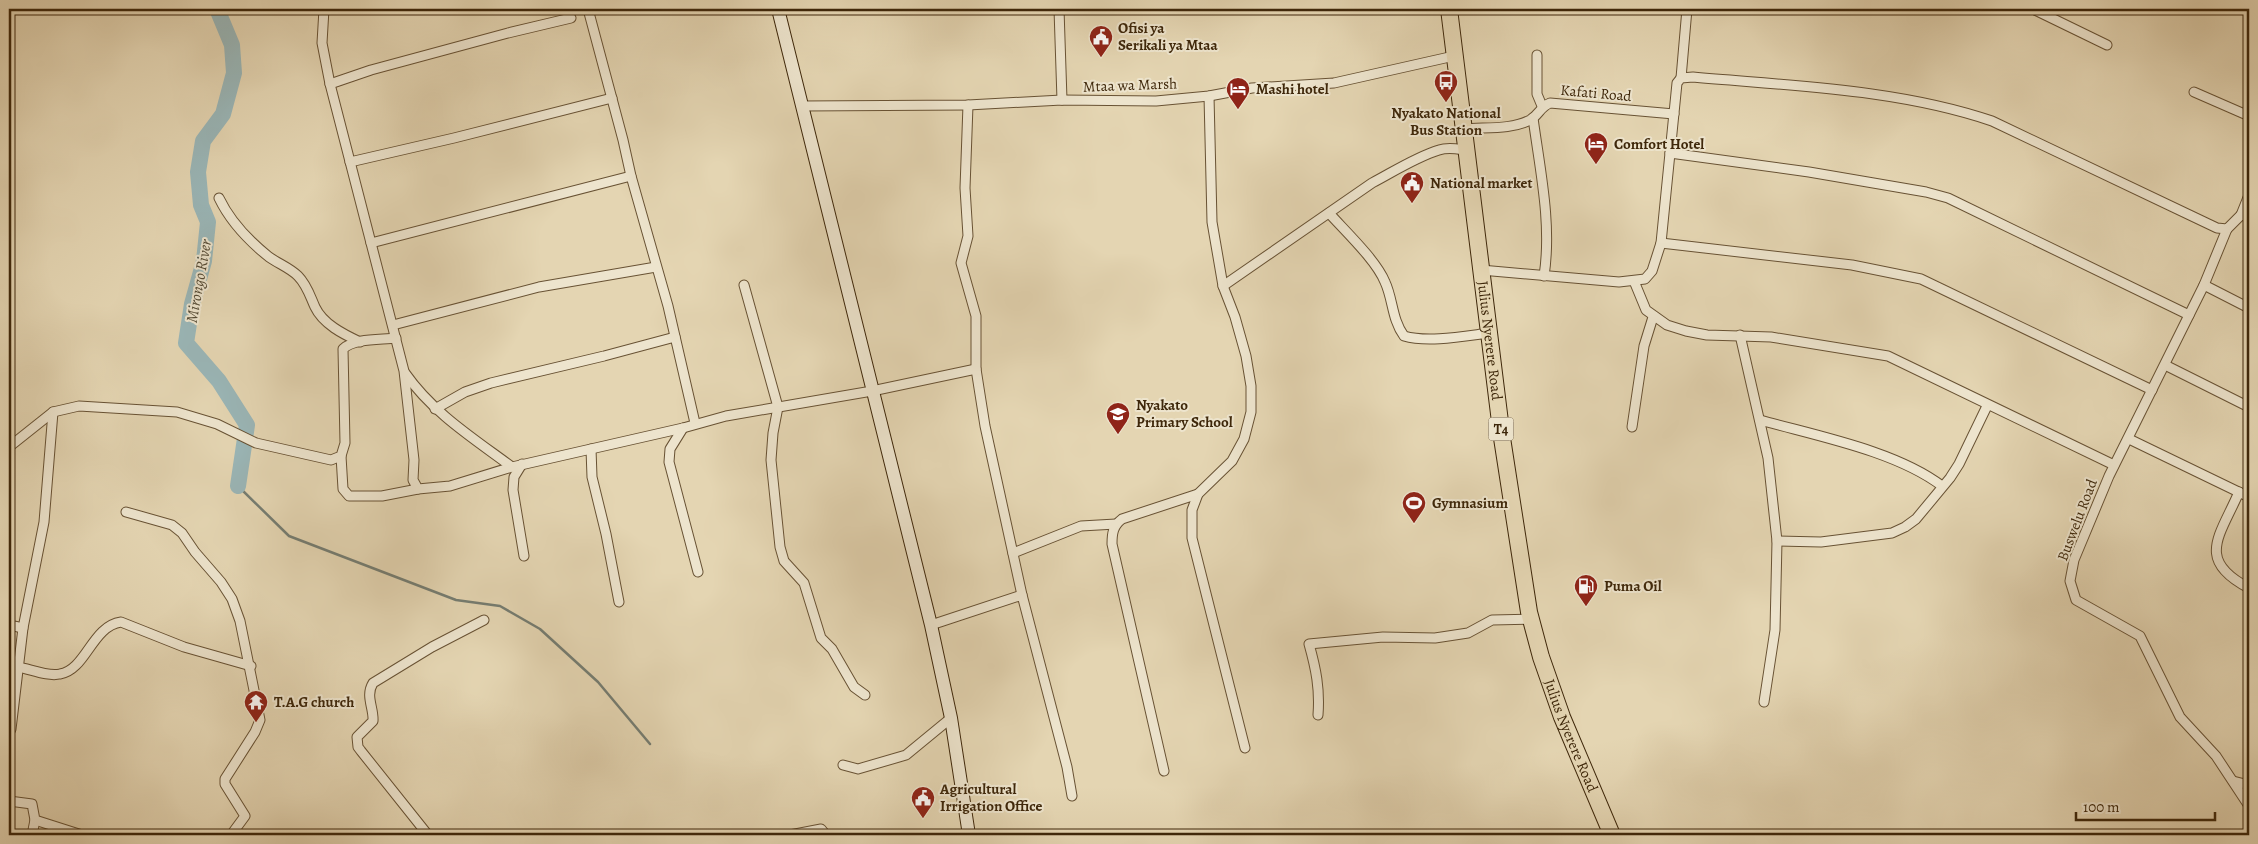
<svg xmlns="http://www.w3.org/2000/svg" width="2258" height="844" font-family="Alegreya,serif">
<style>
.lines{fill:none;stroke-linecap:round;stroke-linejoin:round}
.stream{stroke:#757d72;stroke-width:2.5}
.river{stroke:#9ab6b7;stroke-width:16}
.street-casing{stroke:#685234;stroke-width:11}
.secondary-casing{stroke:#3e270a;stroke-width:14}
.highway-casing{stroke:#3e270a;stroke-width:18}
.street{stroke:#ede4cd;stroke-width:9}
.secondary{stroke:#ede4cd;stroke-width:12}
.highway{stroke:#e4d5b2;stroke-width:16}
.labels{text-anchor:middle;stroke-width:4;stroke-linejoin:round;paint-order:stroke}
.shield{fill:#ede4cd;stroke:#726044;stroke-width:1}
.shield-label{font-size:14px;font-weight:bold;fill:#3e270a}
.poi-label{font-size:15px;font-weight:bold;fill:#3e270a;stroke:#ede4cd;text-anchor:start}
.street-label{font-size:15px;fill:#3e270a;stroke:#ede4cd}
.water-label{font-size:16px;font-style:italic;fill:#554b35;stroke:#ede4cd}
</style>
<rect width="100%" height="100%" fill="#e4d5b2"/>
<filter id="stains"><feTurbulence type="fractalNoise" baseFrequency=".004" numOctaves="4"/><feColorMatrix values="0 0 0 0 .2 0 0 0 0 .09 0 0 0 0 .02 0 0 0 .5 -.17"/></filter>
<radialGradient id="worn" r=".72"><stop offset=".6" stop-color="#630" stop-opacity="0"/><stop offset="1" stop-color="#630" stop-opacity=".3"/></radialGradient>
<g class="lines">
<polyline class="stream" points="238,486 289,536 456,600 500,606 540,629 598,682 650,744"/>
<polyline class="river" points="217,9 232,45 234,73 223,114 203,141 198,172 201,205 208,222 204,261 192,304 186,343 219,381 247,425 238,486"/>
<g class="street-casing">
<g id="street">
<polyline points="324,9 322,43 330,84 404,371 414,460 413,480 418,489 450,486 512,467 683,428 726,416 872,391 976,369"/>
<polyline points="588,9 623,140 631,176 668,306 695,423"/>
<polyline points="1059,9 1062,100"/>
<polyline points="2033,9 2107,45"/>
<polyline points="1537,55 1537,94 1542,106"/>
<polyline points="1681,78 1687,9"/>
<polyline points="330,84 371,70 508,33 571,18"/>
<polyline points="2194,92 2249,116"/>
<polyline points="1209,96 1212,222 1223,286 1235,317 1246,356 1251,386 1251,412 1244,439 1232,461 1198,494 1192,510 1192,538 1245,748"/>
<polyline points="968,105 965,188 968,236 961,263 976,316 976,369 985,426 1022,595"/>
<polyline points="802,106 968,105 1062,100 1156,101 1209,96 1252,88 1334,83 1454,56"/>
<path d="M 1533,118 C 1540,170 1552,224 1544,276"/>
<path d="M 1464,129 C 1485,127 1511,130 1530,120 C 1539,115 1540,107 1550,103 L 1674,114"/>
<polyline points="1670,153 1809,172 1926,192 1948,198 2189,315"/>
<polyline points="350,162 454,138 612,98"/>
<path d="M 219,198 C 230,221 249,241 269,257 C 279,264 290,268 298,276 C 307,285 310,296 315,307 C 323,324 343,334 360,342"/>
<path d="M 1329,213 C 1345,231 1376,260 1385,282 C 1393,299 1392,320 1404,336 C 1428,343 1465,336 1489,333"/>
<polyline points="2241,215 2249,195"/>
<polyline points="2227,229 2204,285 2109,476 2074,560 2070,581 2076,600 2140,636 2180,717 2216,756 2249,806"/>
<polyline points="371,243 631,176"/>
<polyline points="1661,243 1852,265 1921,279 2152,390"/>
<path d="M 1481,270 L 1619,282 L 1645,279 L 1652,271 L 1661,243 L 1677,83 L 1681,78 L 1693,77 C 1792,86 1898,89 1992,121 L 2217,228 L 2227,229 L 2241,215 L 2249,217"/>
<polyline points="1634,281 1646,310 1667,325 1686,331 1707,335 1771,337 1888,356 2114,465"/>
<polyline points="744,285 778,407 773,433 771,460 780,547 784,561 804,583 821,638 832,649 854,687 865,695"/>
<polyline points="2204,285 2249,308"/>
<path d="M 1223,286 L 1372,183 C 1393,172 1416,157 1439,150 C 1448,147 1457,149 1466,150"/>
<polyline points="393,325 539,287 656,267"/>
<polyline points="1740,335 1768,458 1777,541 1775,630 1764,702"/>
<polyline points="2165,365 2249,407"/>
<path d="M 405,373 C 433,413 473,438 512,467"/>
<polyline points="435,409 465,392 491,383 604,356 675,337"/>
<path d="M 1760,420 C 1817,436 1896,451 1942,486"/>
<polyline points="1632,427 1644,346 1653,317"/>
<polyline points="683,428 670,449 669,462 698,572"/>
<polyline points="2129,439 2249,497"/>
<path d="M 9,447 L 53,412 L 79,406 L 177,412 L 217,424 L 256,443 L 331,460 L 341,456 L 345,443 L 343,349 C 354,338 381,340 396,338"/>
<polyline points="591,449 592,477 606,534 619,602"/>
<polyline points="341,456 343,489 349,496 382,496 418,489"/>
<polyline points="522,464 514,477 513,490 524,556"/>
<path d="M 2239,492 C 2220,536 2195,560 2249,588"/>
<polyline points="126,512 172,525 182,533 195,552 221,582 232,599 240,621 260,720 255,732 225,779 225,784 245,816 231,835"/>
<polyline points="1777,541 1821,542 1892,533 1905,527 1916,519 1950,478 1959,464 1987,406"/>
<polyline points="1013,553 1081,526 1116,524"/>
<polyline points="9,625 23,628"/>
<polyline points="931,625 1022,595 1067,767 1072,796"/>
<path d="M 18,667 C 30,669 48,677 60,674 C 86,670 92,626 121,622 L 184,647 L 251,666"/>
<path d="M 1318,715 C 1320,689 1316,669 1309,644 L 1383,637 L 1435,638 L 1468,633 L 1492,620 L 1531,619"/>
<polyline points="9,733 11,729 23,628 44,522 53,412"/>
<polyline points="843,765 858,769 906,755 951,718"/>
<path d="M 1164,771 L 1112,544 C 1112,533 1113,526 1122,519 L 1198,494"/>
<polyline points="2233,781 2249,785"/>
<polyline points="9,801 32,804 35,820 82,835"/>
<polyline points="32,835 35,820"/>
<path d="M 428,835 L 361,751 L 358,747 L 357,737 L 373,721 C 374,708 365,696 373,683 L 432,647 L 484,620"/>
<polyline points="790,835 821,829 826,835"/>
</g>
</g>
<g class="secondary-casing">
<polyline id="secondary" points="778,9 931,625 951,718 969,835"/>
</g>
<g class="highway-casing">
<g id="highway">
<path id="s1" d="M 1449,9 L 1502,438 L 1529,612 L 1541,657 L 1562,717 L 1612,835"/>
</g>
</g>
<use href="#street" class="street"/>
<use href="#secondary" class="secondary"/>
<use href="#highway" class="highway"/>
</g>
<defs>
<g id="civic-pin" transform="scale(1.25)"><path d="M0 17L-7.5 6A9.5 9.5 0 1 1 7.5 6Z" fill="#8f2418" stroke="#ede4cd"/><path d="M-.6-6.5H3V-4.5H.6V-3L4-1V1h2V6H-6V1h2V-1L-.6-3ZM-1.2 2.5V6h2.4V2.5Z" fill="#fff"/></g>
<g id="bus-pin" transform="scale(1.25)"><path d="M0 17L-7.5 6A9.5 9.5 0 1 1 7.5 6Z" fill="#8f2418" stroke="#ede4cd"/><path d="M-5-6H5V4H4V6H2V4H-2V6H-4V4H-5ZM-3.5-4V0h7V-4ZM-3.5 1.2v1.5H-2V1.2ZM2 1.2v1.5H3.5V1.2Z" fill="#fff"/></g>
<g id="hotel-pin" transform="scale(1.25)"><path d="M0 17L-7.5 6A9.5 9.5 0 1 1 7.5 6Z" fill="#8f2418" stroke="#ede4cd"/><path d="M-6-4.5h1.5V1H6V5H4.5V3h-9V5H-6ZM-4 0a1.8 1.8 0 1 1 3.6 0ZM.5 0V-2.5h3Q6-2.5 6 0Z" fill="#fff"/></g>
<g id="school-pin" transform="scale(1.25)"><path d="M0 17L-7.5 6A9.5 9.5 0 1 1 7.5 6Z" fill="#8f2418" stroke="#ede4cd"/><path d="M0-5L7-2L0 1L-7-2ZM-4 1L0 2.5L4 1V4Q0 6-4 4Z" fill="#fff"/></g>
<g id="stadium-pin" transform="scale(1.25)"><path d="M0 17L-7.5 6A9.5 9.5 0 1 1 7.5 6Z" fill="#8f2418" stroke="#ede4cd"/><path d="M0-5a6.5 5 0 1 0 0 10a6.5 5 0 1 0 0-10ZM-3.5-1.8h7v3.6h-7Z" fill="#fff"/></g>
<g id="fuel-pin" transform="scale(1.25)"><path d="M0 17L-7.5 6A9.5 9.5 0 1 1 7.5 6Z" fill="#8f2418" stroke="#ede4cd"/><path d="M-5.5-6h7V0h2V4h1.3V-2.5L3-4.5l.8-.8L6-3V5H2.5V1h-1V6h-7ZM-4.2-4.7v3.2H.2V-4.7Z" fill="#fff"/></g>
<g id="temple-pin" transform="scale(1.25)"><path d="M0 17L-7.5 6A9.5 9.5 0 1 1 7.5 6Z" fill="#8f2418" stroke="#ede4cd"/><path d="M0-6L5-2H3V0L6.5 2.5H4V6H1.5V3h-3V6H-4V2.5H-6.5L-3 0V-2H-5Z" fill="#fff"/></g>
</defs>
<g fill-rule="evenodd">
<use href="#civic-pin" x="1101" y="37"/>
<use href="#bus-pin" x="1446" y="82"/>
<use href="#hotel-pin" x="1238" y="89"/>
<use href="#hotel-pin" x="1596" y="144"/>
<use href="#civic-pin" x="1412" y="183"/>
<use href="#school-pin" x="1118" y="414"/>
<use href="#stadium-pin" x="1414" y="503"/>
<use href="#fuel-pin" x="1586" y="586"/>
<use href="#temple-pin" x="256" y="702"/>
<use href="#civic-pin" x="923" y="798"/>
</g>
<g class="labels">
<rect class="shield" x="1488.5" y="417.5" width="25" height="23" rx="4"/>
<g class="shield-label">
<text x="1501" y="434">T4</text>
</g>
<g class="poi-label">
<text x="1118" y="33">Ofisi ya<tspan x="1118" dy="17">Serikali ya Mtaa</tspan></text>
<text x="1256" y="94">Mashi hotel</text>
<text x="1446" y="118" text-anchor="middle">Nyakato National<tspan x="1446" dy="17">Bus Station</tspan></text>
<text x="1614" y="149">Comfort Hotel</text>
<text x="1430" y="188">National market</text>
<text x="1136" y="410">Nyakato<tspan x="1136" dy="17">Primary School</tspan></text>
<text x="1432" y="508">Gymnasium</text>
<text x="1604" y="591">Puma Oil</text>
<text x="274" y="707">T.A.G church</text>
<text x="940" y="794">Agricultural<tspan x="940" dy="17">Irrigation Office</tspan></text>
</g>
<g class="street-label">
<text transform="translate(1130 85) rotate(-2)" y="5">Mtaa wa Marsh</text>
<text transform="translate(1596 93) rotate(5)" y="5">Kafati Road</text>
<text dy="5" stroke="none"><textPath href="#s1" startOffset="334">Julius Nyerere Road</textPath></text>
<text transform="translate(2077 520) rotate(-69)" y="5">Buswelu Road</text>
<text dy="5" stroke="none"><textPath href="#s1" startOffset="739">Julius Nyerere Road</textPath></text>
</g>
<g class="water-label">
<text transform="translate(198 281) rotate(-80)" y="6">Mirongo River</text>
</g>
</g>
<rect width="2258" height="844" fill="none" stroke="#e4d5b2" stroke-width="30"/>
<rect x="10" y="10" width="2238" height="824" fill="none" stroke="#3e270a" stroke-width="2.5"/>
<rect x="15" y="15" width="2228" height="814" fill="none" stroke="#3e270a"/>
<path d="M2076 812v8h139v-8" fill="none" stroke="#3e270a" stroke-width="2.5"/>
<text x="2083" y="812" font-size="15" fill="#3e270a" stroke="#ede4cd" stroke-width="4" paint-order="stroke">100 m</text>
<rect width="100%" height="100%" filter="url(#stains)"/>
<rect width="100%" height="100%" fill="url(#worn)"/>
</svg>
